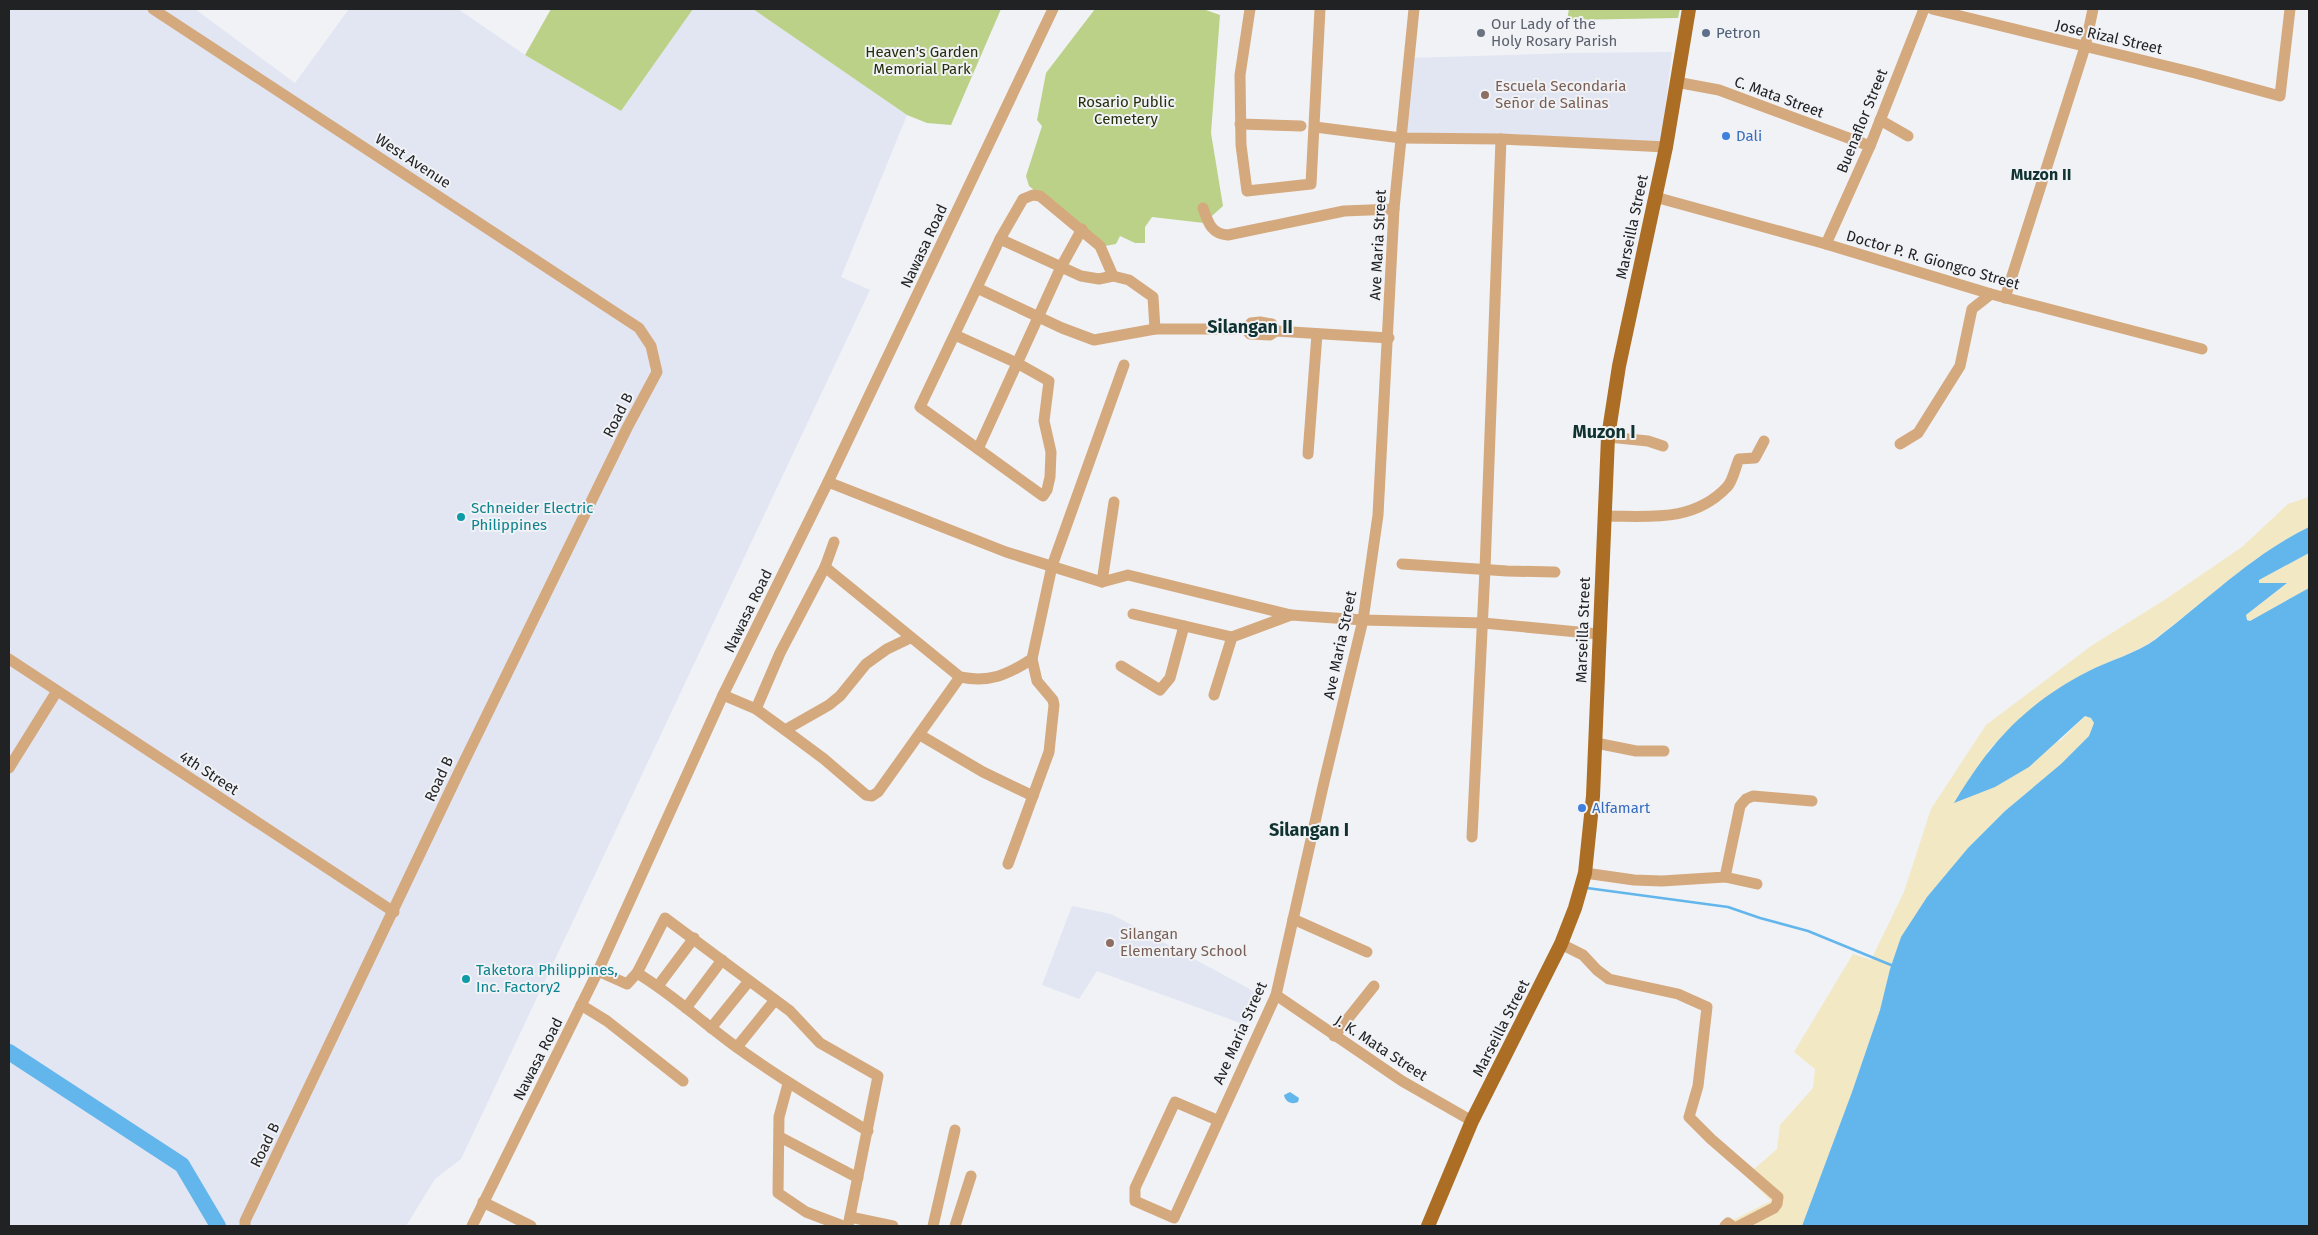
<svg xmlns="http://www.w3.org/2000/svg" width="2318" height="1235" font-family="'Fira Sans',sans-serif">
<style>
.built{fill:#e1e6f2}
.green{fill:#bcd188}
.sand{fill:#f2e8c3}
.water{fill:#63b6eb}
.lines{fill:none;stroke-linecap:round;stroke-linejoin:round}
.stream{stroke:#63b6eb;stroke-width:2.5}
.river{stroke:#63b6eb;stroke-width:16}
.minor{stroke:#d5a97e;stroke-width:11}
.major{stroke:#ac6e24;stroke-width:14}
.worship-dot{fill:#6b7280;stroke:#f0f2f6;stroke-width:2}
.service-dot{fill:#5c6f8a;stroke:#f0f2f6;stroke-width:2}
.education-dot{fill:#8d6e63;stroke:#f0f2f6;stroke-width:2}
.shop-dot{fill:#3f7fe0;stroke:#f0f2f6;stroke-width:2}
.culture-dot{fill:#0f9aa8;stroke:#f0f2f6;stroke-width:2}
.labels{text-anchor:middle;stroke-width:4;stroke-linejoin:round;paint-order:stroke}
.worship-label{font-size:15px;fill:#5b616d;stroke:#f0f2f6;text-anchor:start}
.service-label{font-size:15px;fill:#4e5e75;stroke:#f0f2f6;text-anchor:start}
.street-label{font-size:15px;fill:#212224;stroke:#f0f2f6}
.park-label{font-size:15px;fill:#262f0b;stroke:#f0f2f6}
.education-label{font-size:15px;fill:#785e54;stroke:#f0f2f6;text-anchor:start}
.shop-label{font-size:15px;fill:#366cbe;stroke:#f0f2f6;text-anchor:start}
.culture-label{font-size:15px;fill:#0d838f;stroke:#f0f2f6;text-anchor:start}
.neighbourhood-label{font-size:16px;font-weight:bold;fill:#103331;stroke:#f0f2f6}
.quarter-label{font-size:18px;font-weight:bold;fill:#103331;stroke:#f0f2f6}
</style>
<rect width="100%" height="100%" fill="#f0f2f6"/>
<g class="built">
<polygon points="9,9 195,9 295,83 349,9 458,9 525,55 621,111 693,9 753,9 907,115 841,277 870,290 461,1159 435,1179 406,1226 9,1226"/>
<polygon points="1672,52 1661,143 1406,133 1409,58 1572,53"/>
<polygon points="1072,906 1111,914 1257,993 1246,1025 1097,971 1079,999 1042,985"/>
</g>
<g class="green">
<polygon points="551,9 693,9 621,111 525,55"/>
<polygon points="753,9 1001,9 951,125 927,123 907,115"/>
<polygon points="1095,9 1203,9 1220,15 1211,133 1223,206 1204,223 1152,217 1145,227 1145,243 1135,243 1120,236 1116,244 1105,246 1029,186 1026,176 1042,126 1037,120 1046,73"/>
<polygon points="1569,9 1680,9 1678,18 1567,20"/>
</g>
<g class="sand">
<path d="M 2309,497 L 2309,527 C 2252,555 2206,601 2155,639 C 2135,654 2109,660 2087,672 C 2048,693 2016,720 1986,753 L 2060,741 L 2085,716 L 2091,718 L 2094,723 L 2089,736 L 2061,764 L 2005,811 L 1968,848 L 1927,897 L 1901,937 L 1890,969 L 1880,1010 L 1852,1092 L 1802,1226 L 1721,1226 L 1771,1201 L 1746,1176 L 1777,1149 L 1780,1125 L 1813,1088 L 1815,1069 L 1794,1052 L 1853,954 L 1871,960 L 1904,892 L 1931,809 L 1986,725 L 2091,646 L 2166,599 L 2242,547 L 2288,504 Z"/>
<polygon points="2309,553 2309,588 2250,621 2247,620 2246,615 2286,584 2259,583 2259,580"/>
</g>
<g class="water">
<path d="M 2309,527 L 2309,553 L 2259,580 L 2259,583 L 2287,583 L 2246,615 L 2247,620 L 2250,621 L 2309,588 L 2309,1226 L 1802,1226 L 1852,1092 L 1880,1010 L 1890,969 L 1901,937 L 1927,897 L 1968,848 L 2005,811 L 2061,764 L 2089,736 L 2094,723 L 2091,718 L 2085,716 L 2029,767 L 1995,787 L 1954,803 C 1989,744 2025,704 2087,672 C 2109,660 2136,654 2156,639 C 2206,601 2252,555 2309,527 Z"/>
<path d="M 1290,1092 L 1299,1098 L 1298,1102 C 1292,1105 1285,1102 1284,1095 Z"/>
</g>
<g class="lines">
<polyline class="stream" points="1587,888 1728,907 1760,918 1808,931 1891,965"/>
<polyline class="river" points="9,1052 182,1165 218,1226"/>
<g class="minor">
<polyline points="153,9 639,328 651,346 657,372 627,428 459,772 245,1221 245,1226"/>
<polyline points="1250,9 1240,75 1241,145 1247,191 1311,184 1320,9"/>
<polyline points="1932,9 2195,73 2280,96 2290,9"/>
<polyline points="1676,82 1719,90 1870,146"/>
<polyline points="1880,120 1908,136"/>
<polyline points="1240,124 1301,126"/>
<polyline points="1315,127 1401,138 1501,139 1666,147"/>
<polyline points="1655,197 1826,244 1991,294 2202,349"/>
<path d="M 1203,208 C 1208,222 1211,234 1228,235 L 1344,211 L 1394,209"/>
<polyline points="1826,244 1870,146 1924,9"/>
<polyline points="977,288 1062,328 1094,340 1155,329 1153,297 1129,280 1113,276 1099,279 1081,276 1000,239"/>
<polyline points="2005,298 2085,47 2093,9"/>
<polygon points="1260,322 1272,324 1276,331 1270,335 1250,334 1246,329 1251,323"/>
<polyline points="1155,329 1246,329"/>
<polyline points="1276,331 1389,338"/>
<polyline points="955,335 1017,363 1049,381 1044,421 1051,452 1050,477 1047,490 1043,496 920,407 1000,239 1023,199 1033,195 1040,196 1100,246 1113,276"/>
<polyline points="1608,437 1648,441 1663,446"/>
<polyline points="1900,444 1918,433 1960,366 1972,309 1991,294"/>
<polyline points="978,449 1061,267 1082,229"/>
<polyline points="1308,454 1317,334"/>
<polyline points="828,482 1006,552 1102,582 1128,575 1291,615 1363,620 1483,623 1599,634"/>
<path d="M 1604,516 C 1648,516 1693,523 1727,487 C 1733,481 1735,468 1739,459 L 1755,458 L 1764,441"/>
<polyline points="1402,564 1507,571 1555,572"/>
<path d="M 825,567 L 960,677 C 990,683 1007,675 1032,659 L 1052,566 L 1124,365"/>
<polyline points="1102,582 1114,502"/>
<polyline points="1133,614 1232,637"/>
<polyline points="9,659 394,912"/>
<polyline points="1121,666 1160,690 1170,678 1184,626"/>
<polyline points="723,695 756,709 785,730 824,759 866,795 872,796 878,792 960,677"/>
<polyline points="1214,695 1232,637 1291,615"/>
<polyline points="756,709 780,653 825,567 834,542"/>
<polyline points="785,730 829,705 840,696 866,664 887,649 910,638"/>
<polyline points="920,735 983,772 1033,796"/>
<polyline points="1596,743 1636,751 1664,751"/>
<polyline points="9,768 57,691"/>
<polyline points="1472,837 1485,569 1501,139"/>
<polyline points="1008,864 1049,752 1054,705 1053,700 1037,681 1032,659"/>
<polyline points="1585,873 1634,880 1662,881 1725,877 1740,806 1746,799 1753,796 1812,801"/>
<polyline points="1725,877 1757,884"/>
<polyline points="1293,919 1367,952"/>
<polyline points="1561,944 1583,955 1597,970 1609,979 1678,994 1707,1007 1698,1086 1689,1117 1711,1139 1778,1197 1777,1204 1774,1208 1739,1226"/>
<polyline points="598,971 627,984 637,973 665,918 790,1011 820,1043 878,1076 848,1226"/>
<path d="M 637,973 C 672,994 702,1022 735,1046 C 778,1077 823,1104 868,1131"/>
<polyline points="658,986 694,938"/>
<polyline points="1276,995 1402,1081 1472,1121"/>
<polyline points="581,1005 607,1021 683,1081"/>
<polyline points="686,1008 722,960"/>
<polyline points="711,1028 749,981"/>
<polyline points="1334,1036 1374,986"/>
<polyline points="737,1047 775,1000"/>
<polyline points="788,1084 779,1117 778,1193 806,1212 843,1226"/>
<polyline points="1217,1120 1175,1102 1135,1188 1135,1201 1174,1218 1276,995 1324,782 1363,620 1378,515 1394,209 1414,9"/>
<polyline points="780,1137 858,1178"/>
<polyline points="483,1202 531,1226"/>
<polyline points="850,1217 893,1226"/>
<polyline points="472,1226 598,971 723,695 828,482 1053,9"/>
<polyline points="933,1226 955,1130"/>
<polyline points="955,1226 971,1176"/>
<polyline points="1725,1226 1728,1223 1732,1226"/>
</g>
<polyline class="major" points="1428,1226 1472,1121 1561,944 1575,908 1585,873 1593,796 1608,437 1619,366 1666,147 1689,9"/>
</g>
<circle class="worship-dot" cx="1481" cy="33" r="5"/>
<circle class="service-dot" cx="1706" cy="33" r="5"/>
<g class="education-dot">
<circle cx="1485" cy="95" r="5"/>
<circle cx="1110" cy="943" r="5"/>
</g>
<g class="shop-dot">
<circle cx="1726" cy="136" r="5"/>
<circle cx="1582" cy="808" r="5"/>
</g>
<g class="culture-dot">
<circle cx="461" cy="517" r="5"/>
<circle cx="466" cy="979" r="5"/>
</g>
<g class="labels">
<g class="worship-label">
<text x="1491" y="29">Our Lady of the<tspan x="1491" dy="17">Holy Rosary Parish</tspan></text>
</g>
<g class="service-label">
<text x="1716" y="38">Petron</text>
</g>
<g class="street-label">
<text transform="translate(2109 37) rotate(13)" y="5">Jose Rizal Street</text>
<text transform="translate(1779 97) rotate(20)" y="5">C. Mata Street</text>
<text transform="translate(1862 121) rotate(-68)" y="5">Buenaflor Street</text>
<text transform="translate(413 161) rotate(33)" y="5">West Avenue</text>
<text transform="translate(1632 227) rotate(-78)" y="5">Marseilla Street</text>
<text transform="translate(1378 245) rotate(-87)" y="5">Ave Maria Street</text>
<text transform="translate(924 246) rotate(-65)" y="5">Nawasa Road</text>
<text transform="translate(1933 260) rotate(16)" y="5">Doctor P. R. Giongco Street</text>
<text transform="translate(618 415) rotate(-63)" y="5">Road B</text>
<text transform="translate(748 611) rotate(-64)" y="5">Nawasa Road</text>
<text transform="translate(1583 630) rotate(-88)" y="5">Marseilla Street</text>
<text transform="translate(1340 645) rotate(-78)" y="5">Ave Maria Street</text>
<text transform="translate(209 773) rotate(33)" y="5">4th Street</text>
<text transform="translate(439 779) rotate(-65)" y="5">Road B</text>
<text transform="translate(1501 1028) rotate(-63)" y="5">Marseilla Street</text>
<text transform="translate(1240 1033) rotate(-66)" y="5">Ave Maria Street</text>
<text transform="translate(1381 1048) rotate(33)" y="5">J. K. Mata Street</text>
<text transform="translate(538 1059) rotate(-63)" y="5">Nawasa Road</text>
<text transform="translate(265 1145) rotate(-64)" y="5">Road B</text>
</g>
<g class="park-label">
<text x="922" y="57">Heaven's Garden<tspan x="922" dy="17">Memorial Park</tspan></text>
<text x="1126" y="107">Rosario Public<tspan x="1126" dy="17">Cemetery</tspan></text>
</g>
<g class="education-label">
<text x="1495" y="91">Escuela Secondaria<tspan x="1495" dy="17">Señor de Salinas</tspan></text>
<text x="1120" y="939">Silangan<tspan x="1120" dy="17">Elementary School</tspan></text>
</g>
<g class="shop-label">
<text x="1736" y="141">Dali</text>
<text x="1592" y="813">Alfamart</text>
</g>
<g class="culture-label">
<text x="471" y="513">Schneider Electric<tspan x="471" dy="17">Philippines</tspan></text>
<text x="476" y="975">Taketora Philippines,<tspan x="476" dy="17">Inc. Factory2</tspan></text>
</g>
<g class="neighbourhood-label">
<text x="2041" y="180">Muzon II</text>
</g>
<g class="quarter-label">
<text x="1250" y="333">Silangan II</text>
<text x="1604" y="438">Muzon I</text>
<text x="1309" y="836">Silangan I</text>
</g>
</g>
<rect width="2318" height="1235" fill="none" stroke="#212224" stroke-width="20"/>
</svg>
